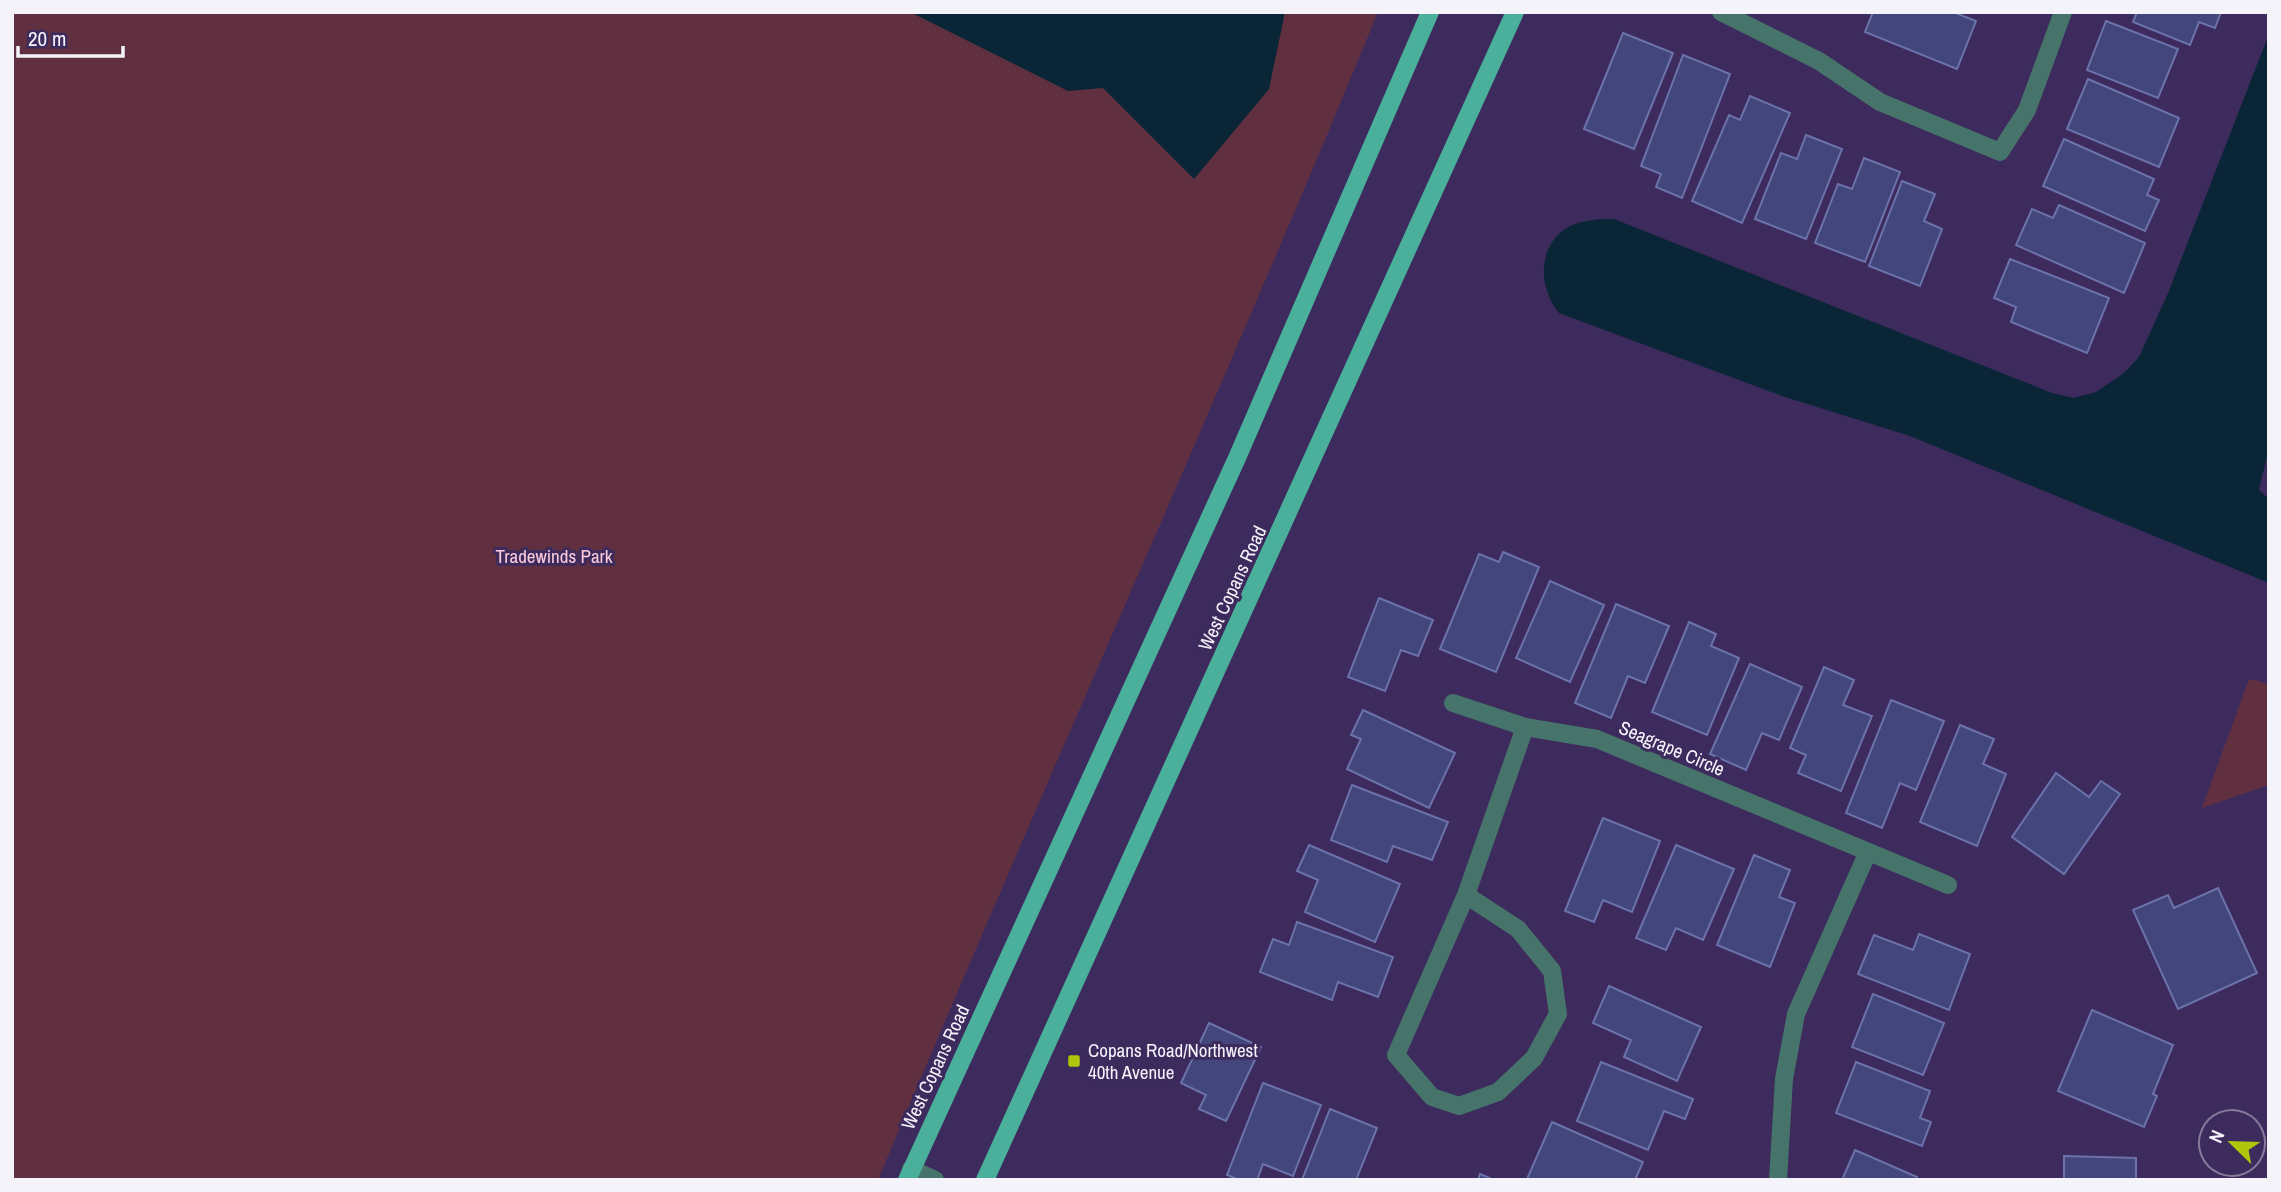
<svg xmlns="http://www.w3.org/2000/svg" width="2281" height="1192" font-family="'Archivo Narrow',sans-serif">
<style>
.green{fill:#603041}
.water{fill:#092536}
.building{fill:#42467b;stroke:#6c72ab;stroke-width:2}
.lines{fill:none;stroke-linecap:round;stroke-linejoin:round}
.minor{stroke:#47746a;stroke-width:18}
.major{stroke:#4aaf9b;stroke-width:18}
.poi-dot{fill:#aec60c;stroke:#3d2b5e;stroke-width:2.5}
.labels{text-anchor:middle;stroke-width:6;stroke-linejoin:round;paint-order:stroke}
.park-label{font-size:19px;fill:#fccbda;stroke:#3d2b5e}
.street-label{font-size:19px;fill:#f5f3fa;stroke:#3d2b5e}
.poi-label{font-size:19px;fill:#f5f3fa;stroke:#3d2b5e;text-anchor:start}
</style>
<rect width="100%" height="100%" fill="#3d2b5e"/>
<g class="green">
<path d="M 12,12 L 1378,12 C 1217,404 1041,789 878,1180 L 12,1180 Z"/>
<polygon points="2249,679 2269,684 2269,785 2202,808"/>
</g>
<g class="water">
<polygon points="910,12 1285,12 1269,89 1194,179 1103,88 1068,91"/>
<path d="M 2269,34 L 2269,447 L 2259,490 L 2269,499 L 2269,583 L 1910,436 L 1785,397 L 1559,313 C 1541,291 1536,254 1561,232 C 1576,220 1596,219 1614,219 L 2052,393 L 2074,398 L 2096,392 L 2124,373 L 2139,357 L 2168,293 Z"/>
</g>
<g class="building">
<polygon points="1873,12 1953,12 1976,21 1957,69 1865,32"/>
<polygon points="2137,12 2221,12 2215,28 2199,22 2190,45 2133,22"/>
<polygon points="2106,21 2178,49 2158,98 2087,70"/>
<polygon points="1623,33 1673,53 1634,149 1584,129"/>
<polygon points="1683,55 1730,74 1682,198 1656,187 1661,174 1641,166"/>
<polygon points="2088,79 2179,118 2159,167 2067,129"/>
<polygon points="1750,96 1790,113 1742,223 1692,201 1729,115 1740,120"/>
<polygon points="1806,135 1842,149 1806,239 1755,219 1781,153 1797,159"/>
<polygon points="2064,139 2154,179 2147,195 2159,200 2145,231 2043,186"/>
<polygon points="1864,158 1900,172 1865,262 1815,243 1838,184 1852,189"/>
<polygon points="1902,181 1935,194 1924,221 1942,229 1920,286 1869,266"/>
<polygon points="2059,205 2145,243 2124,293 2016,245 2032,209 2053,218"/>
<polygon points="2010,259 2109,298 2087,353 2011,322 2016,307 1994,298"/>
<polygon points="1503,552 1539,567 1496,672 1440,649 1479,554 1499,562"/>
<polygon points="1550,581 1604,605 1570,682 1516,658"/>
<polygon points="1379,598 1433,620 1418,656 1401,650 1385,691 1348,677"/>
<polygon points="1616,604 1669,626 1645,683 1628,676 1611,718 1575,703"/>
<polygon points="1689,622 1716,634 1711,646 1739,658 1707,735 1652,712"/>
<polygon points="1750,664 1802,687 1779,740 1762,733 1746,770 1710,754"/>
<polygon points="1824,667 1854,680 1843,705 1872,716 1841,791 1798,773 1806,755 1790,748"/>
<polygon points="1891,700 1944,721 1916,790 1900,783 1882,828 1846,813"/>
<polygon points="1363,710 1455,753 1429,808 1347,769 1361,739 1351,735"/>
<polygon points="1960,725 1994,739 1983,764 2006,774 1977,846 1920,822"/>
<polygon points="2056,773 2089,797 2101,781 2120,794 2064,874 2012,837"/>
<polygon points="1352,785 1448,822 1432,860 1393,846 1387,862 1331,840"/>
<polygon points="1603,818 1660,841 1632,912 1603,900 1594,922 1565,911"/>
<polygon points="1309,845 1400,884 1375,942 1305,912 1318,880 1297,871"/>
<polygon points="1676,845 1734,869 1703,940 1676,928 1666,950 1636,938"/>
<polygon points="1754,855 1790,870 1779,897 1795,903 1770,967 1717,945"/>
<polygon points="2218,888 2257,973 2178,1009 2133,910 2168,895 2174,908"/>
<polygon points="1297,922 1393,957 1378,997 1338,982 1332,1000 1260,972 1273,939 1289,945"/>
<polygon points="1919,934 1970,954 1949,1010 1858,974 1874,935 1913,950"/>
<polygon points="1609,986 1701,1027 1677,1081 1624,1057 1631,1040 1593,1023"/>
<polygon points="1873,994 1944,1023 1923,1075 1852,1047"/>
<polygon points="2092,1010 2173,1045 2153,1094 2157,1096 2144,1127 2058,1091"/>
<polygon points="1209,1023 1261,1047 1226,1121 1199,1109 1206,1095 1181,1083"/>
<polygon points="1601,1062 1693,1099 1685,1119 1664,1111 1648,1150 1577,1121"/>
<polygon points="1856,1062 1930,1091 1920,1118 1931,1122 1922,1146 1836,1113"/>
<polygon points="1263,1083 1321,1105 1293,1176 1263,1164 1257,1180 1239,1180 1227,1175"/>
<polygon points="1330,1109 1377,1128 1356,1180 1302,1180"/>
<polygon points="1552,1122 1643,1162 1635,1180 1527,1179"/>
<polygon points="1855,1150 1917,1177 1916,1180 1842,1180"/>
<polygon points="2064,1156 2136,1158 2136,1180 2064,1180"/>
<polygon points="1480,1174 1494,1180 1478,1180"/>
</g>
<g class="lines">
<g class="minor">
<polyline points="1721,12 1819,61 1880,102 2000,152 2027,110 2063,12"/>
<polyline points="1453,703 1525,727 1597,739 1948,885"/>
<polyline points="1466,895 1518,929 1552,971 1558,1014 1534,1058 1498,1092 1459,1106 1432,1097 1396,1055 1466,895 1525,727"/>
<polyline points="911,1169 935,1180"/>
<polyline points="1778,1180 1784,1079 1796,1014 1867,854"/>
</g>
<g class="major">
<polyline points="907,1180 1237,458 1430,12"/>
<polyline points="985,1180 1515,12"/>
</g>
</g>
<rect class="poi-dot" x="1067" y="1054" width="14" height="14" rx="3.5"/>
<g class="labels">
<g class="park-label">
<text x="554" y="563">Tradewinds Park</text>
</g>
<g class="street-label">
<text transform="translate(1232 588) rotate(-65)" y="7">West Copans Road</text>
<text transform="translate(1672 748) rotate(23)" y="7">Seagrape Circle</text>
<text transform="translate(935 1067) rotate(-65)" y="7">West Copans Road</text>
</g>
<g class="poi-label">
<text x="1088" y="1057">Copans Road/Northwest<tspan x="1088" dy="22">40th Avenue</tspan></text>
</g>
</g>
<rect width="2281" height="1192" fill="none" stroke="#f5f3fa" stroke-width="28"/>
<g transform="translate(2232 1143) rotate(293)"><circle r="33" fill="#3d2b5e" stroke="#877b9c" stroke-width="2"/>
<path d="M0-5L12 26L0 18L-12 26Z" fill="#aec60c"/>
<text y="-10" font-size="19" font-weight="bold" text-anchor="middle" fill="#f5f3fa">N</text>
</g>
<path d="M18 46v10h105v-10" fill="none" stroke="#f5f3fa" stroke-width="3.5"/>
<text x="28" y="46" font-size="21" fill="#f5f3fa" stroke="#3d2b5e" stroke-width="5" paint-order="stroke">20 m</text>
</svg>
